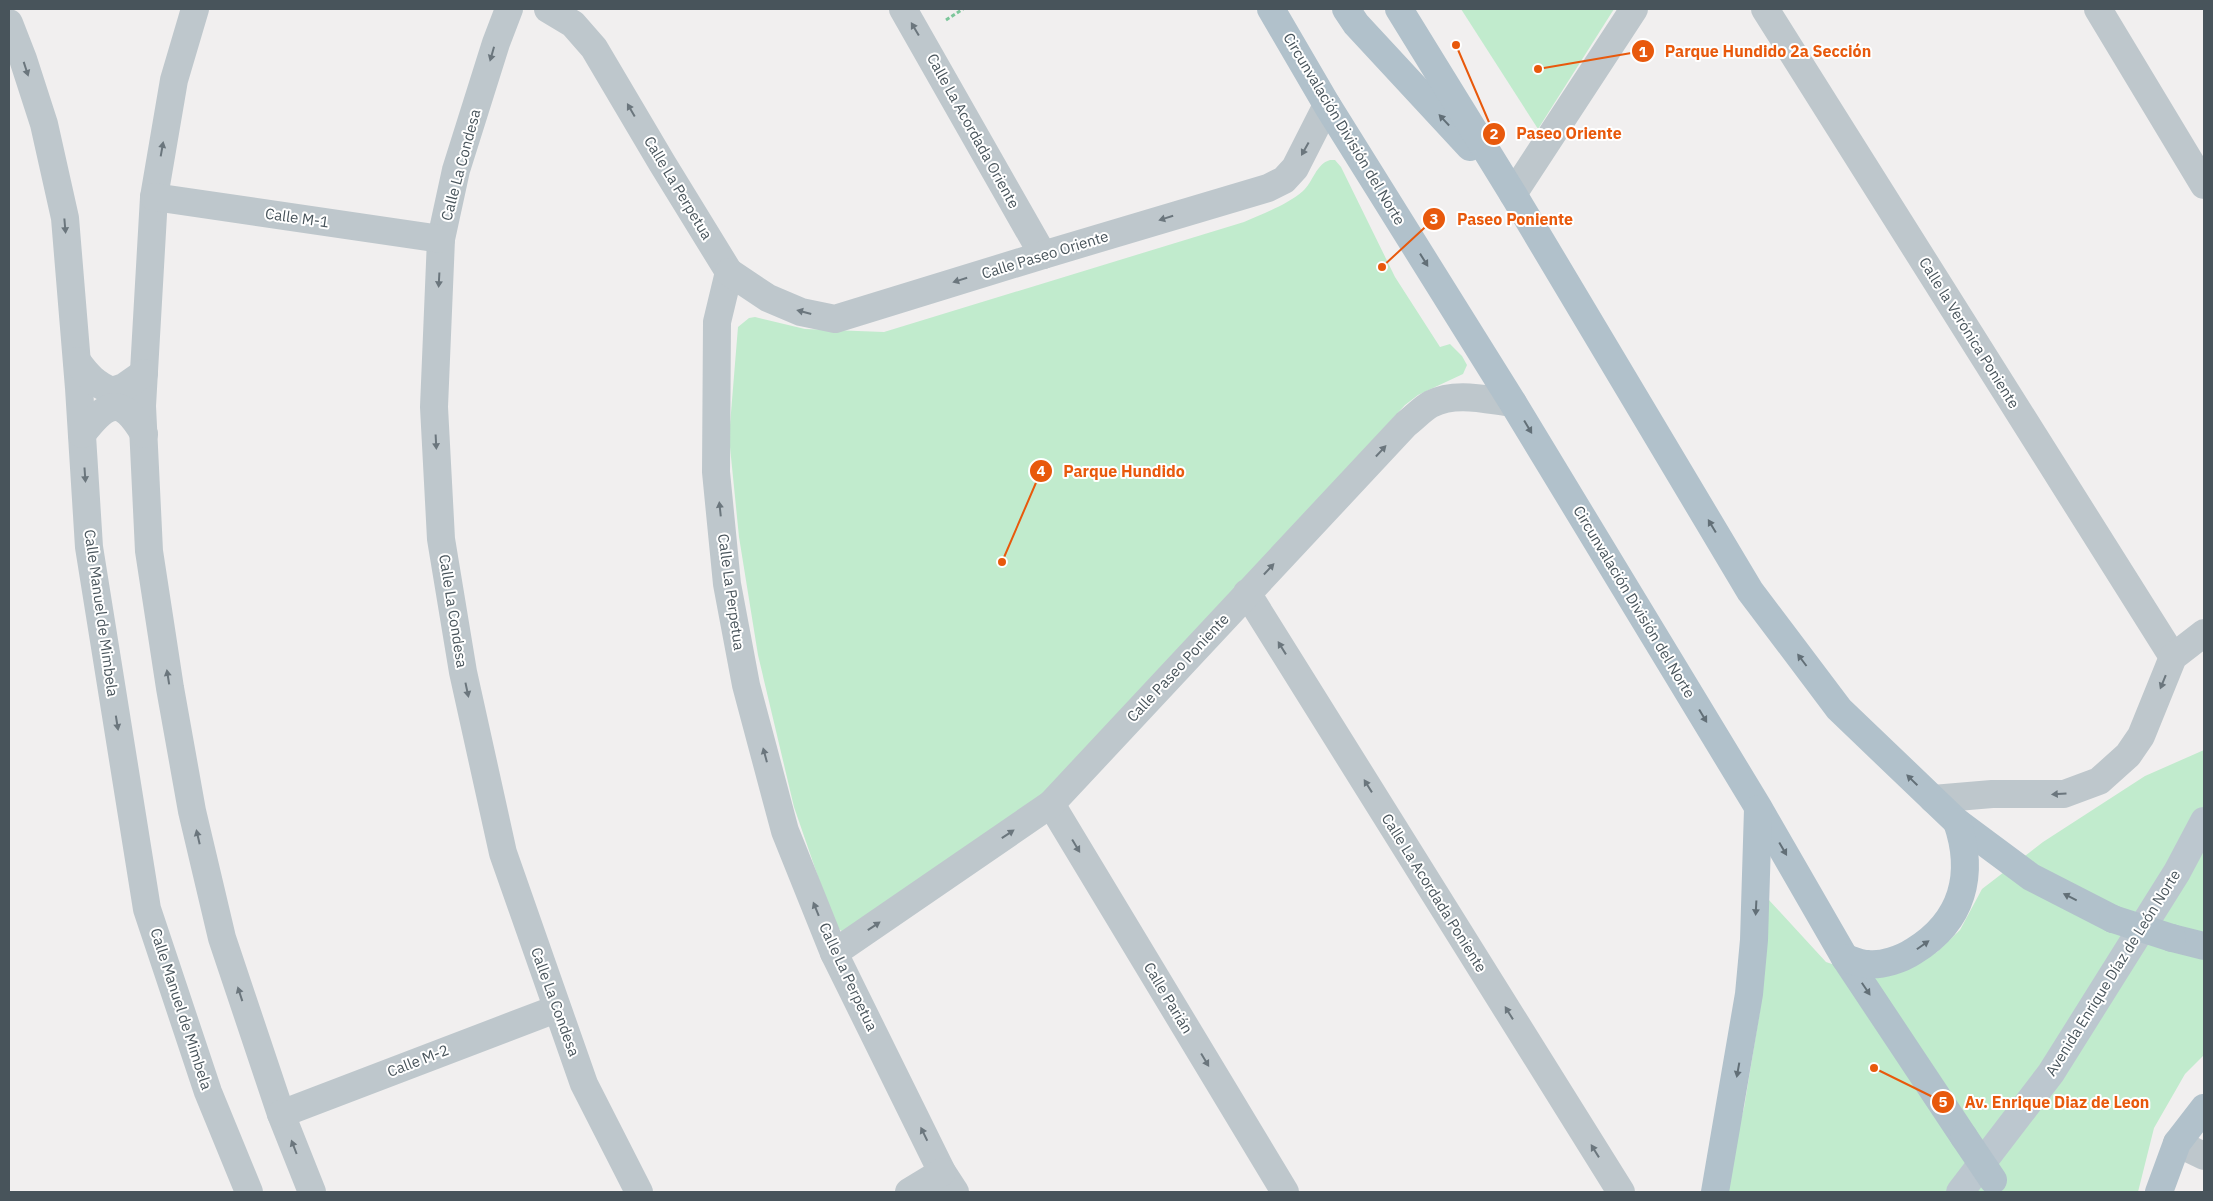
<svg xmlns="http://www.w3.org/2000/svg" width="2213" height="1201" font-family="'IBM Plex Sans',sans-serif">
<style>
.green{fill:#c1ebcd}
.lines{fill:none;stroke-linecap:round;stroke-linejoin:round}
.path{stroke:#7cc69a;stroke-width:3;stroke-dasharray:4 2.5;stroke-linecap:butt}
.minor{stroke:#bec7cc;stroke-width:28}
.secondary{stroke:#bcc7cf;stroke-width:28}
.primary{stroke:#b1c1cb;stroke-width:28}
.primary-bridge{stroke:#b1c1cb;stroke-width:28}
.oneway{fill:#6b767d}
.oneway2{fill:#626f77}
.labels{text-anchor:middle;stroke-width:4;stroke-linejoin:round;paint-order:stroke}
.street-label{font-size:15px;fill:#48545b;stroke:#fff}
.leader{fill:none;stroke:#e8590c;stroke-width:2}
.callout-dot{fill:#e8590c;stroke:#fff;stroke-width:2}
.mark-label{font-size:15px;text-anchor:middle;font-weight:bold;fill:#fff}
.callout-label{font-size:16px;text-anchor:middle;font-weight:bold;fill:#e8590c;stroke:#fff;stroke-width:4;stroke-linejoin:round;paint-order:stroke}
</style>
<rect width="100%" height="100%" fill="#f1efef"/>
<g class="green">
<polygon points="1461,9 1614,9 1538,129"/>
<path d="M 1330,160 L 1335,160 L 1341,167 L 1395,277 L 1440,347 L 1450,344 L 1462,356 L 1467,365 L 1463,374 L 1418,395 L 1405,405 L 1239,586 L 1033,805 L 843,932 L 835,926 L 794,807 L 758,655 L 739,537 L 729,437 L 738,327 L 749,318 L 755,317 L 805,329 L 884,332 L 1244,222 C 1264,213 1287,205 1303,191 C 1313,182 1316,164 1330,160 Z"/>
<polygon points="2204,750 2204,1055 2185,1074 2154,1128 2138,1192 1721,1192 1744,1108 1760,1010 1762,946 1768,899 1826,962 1859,973 1897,970 1937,952 1960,930 1982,889 2043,842 2145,776"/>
</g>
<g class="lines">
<polyline class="path" points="946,20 963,9"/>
<g class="minor">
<polyline points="195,9 174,80 154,197 142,406 149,551 170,688 192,811 222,938 281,1114 312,1192"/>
<polyline points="509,9 496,43 456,170 441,239 434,407 441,539 463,672 503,853 584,1084 639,1192"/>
<polyline points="548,9 573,24 594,48 662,163 729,272 717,322 716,472 727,584 746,685 785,831 834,953 942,1172 955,1192"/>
<polyline points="903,9 1043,255"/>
<polyline points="1765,9 2173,657"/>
<polyline points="2098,9 2204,185"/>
<polyline points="9,23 23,59 44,124 65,218 79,388 89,547 147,909 208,1092 249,1192"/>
<polyline points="1513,194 1634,9"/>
<polyline points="154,197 441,239"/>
<polyline points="729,272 768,298 801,312 835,319 1043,255 1268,188 1284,180 1295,168 1327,105"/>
<path d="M 77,361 C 87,375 95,384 112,391 L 124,387 L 144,373"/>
<path d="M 82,434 C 108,401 121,395 144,434"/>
<polyline points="1247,593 1621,1192"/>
<polyline points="1933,799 1992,794 2064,794 2099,781 2128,755 2141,736 2173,657 2204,633"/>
<polyline points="1051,804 1285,1192"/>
<path d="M 834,953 L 1051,804 L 1406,424 C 1414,418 1422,409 1431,404 C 1456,391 1487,400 1513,403"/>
<polyline points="281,1114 556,1009"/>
<polyline points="2177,1143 2204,1156"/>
<polyline points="909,1192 942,1172"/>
</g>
<polyline class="secondary" points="1960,1192 2051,1073 2177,872 2204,821"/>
<g class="primary">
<polyline points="1271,9 1327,105 1513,403 1758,807 1845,958 1964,1137"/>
<polyline points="1346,9 1356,24 1470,147"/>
<polyline points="1399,9 1513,194 1750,591 1839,709 1957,822 2031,877 2113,919"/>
<polyline points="2172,938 2204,946"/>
<path d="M 1845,958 C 1852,960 1860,964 1867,964 C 1882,966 1902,959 1914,951 C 1963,921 1975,874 1957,822"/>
<polyline points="1715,1192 1749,994 1754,940 1758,809"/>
<polyline points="2159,1192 2177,1143 2204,1108"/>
</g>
<g class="primary-bridge">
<polyline points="2113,919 2172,938"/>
<polyline points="1964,1137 1993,1180"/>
</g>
</g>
<defs><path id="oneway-solid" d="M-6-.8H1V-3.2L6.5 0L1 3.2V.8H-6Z" transform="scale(1.25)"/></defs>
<g class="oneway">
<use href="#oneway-solid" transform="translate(915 29) rotate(-121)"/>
<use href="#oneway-solid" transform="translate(492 54) rotate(106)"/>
<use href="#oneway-solid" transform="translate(26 69) rotate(72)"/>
<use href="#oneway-solid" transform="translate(631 110) rotate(-120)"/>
<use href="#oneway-solid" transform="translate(162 149) rotate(-80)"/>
<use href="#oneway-solid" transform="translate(1305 149) rotate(119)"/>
<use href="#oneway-solid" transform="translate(1166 218) rotate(163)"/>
<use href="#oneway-solid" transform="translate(65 226) rotate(85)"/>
<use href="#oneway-solid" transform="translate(439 280) rotate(93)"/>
<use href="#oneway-solid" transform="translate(960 280) rotate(163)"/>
<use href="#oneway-solid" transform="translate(804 312) rotate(-165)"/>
<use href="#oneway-solid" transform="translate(436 442) rotate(87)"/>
<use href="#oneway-solid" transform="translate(1381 451) rotate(-47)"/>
<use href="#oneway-solid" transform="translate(85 475) rotate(86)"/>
<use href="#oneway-solid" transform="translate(720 509) rotate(-96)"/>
<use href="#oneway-solid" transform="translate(1269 569) rotate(-47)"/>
<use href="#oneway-solid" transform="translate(1282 648) rotate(-122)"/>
<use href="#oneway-solid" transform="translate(168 677) rotate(-99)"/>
<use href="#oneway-solid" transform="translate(2163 682) rotate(112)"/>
<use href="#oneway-solid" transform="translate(467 690) rotate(78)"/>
<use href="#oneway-solid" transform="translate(117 723) rotate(81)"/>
<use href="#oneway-solid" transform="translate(765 755) rotate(-105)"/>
<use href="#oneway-solid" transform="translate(1368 786) rotate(-122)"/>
<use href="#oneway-solid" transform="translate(2059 794) rotate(176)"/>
<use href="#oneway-solid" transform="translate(1008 834) rotate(-34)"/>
<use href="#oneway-solid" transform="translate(198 837) rotate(-103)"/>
<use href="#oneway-solid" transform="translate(1076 846) rotate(59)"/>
<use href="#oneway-solid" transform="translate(816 909) rotate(-112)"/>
<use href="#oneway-solid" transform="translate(874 926) rotate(-34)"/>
<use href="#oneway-solid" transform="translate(240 994) rotate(-108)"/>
<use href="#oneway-solid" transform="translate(1509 1013) rotate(-122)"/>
<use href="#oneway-solid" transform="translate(1205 1060) rotate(59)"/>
<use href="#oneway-solid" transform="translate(924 1134) rotate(-116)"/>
<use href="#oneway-solid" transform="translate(294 1147) rotate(-111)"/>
<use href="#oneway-solid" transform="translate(1595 1151) rotate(-122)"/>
</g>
<g class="oneway2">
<use href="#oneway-solid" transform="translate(1444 120) rotate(-133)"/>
<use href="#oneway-solid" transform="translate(1424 260) rotate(58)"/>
<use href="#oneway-solid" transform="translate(1528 427) rotate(59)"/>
<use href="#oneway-solid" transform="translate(1712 526) rotate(-121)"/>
<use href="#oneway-solid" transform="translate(1802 660) rotate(-127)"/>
<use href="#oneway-solid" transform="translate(1703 716) rotate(59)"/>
<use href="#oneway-solid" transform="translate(1912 780) rotate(-136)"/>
<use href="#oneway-solid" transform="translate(1783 849) rotate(60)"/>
<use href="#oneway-solid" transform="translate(2070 897) rotate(-153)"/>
<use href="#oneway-solid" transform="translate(1756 908) rotate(93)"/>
<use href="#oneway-solid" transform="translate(1923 945) rotate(-35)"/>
<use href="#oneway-solid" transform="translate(1866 989) rotate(56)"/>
<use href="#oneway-solid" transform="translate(1738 1070) rotate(100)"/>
</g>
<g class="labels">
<g class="street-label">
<text transform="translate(1344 129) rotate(59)" y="5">Circunvalación División del Norte</text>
<text transform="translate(973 131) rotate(61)" y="5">Calle La Acordada Oriente</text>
<text transform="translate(461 165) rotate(-75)" y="5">Calle La Condesa</text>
<text transform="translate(678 188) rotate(59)" y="5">Calle La Perpetua</text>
<text transform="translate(297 218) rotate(8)" y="5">Calle M-1</text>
<text transform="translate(1045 255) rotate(-17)" y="5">Calle Paseo Oriente</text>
<text transform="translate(1969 333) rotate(58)" y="5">Calle la Verónica Poniente</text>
<text transform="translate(731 592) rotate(82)" y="5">Calle La Perpetua</text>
<text transform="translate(1634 602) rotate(59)" y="5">Circunvalación División del Norte</text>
<text transform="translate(453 611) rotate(81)" y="5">Calle La Condesa</text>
<text transform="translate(101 613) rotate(82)" y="5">Calle Manuel de Mimbela</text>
<text transform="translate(1178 668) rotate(-47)" y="5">Calle Paseo Poniente</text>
<text transform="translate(1434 893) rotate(58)" y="5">Calle La Acordada Poniente</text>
<text transform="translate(2113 973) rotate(-58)" y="5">Avenida Enrique Díaz de León Norte</text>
<text transform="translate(848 977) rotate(65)" y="5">Calle La Perpetua</text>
<text transform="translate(1168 998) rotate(59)" y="5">Calle Parián</text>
<text transform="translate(555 1002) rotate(70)" y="5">Calle La Condesa</text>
<text transform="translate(181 1009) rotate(72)" y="5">Calle Manuel de Mimbela</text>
<text transform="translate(418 1061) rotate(-21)" y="5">Calle M-2</text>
</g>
</g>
<path class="leader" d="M1538 69L1643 51M1456 45L1494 134M1382 267L1434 219M1002 562L1041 471M1874 1068L1943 1102"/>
<g class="callout-dot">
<circle cx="1538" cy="69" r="5"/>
<circle cx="1456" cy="45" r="5"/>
<circle cx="1382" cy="267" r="5"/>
<circle cx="1002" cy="562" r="5"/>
<circle cx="1874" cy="1068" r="5"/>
<circle cx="1643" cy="51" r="12"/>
<circle cx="1494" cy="134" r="12"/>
<circle cx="1434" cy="219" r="12"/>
<circle cx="1041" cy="471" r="12"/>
<circle cx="1943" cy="1102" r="12"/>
</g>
<g class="mark-label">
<text x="1643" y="57">1</text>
<text x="1494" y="139">2</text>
<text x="1434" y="224">3</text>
<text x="1041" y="476">4</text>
<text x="1943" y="1107">5</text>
</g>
<g class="callout-label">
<text x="1768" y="57">Parque Hundido 2a Sección</text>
<text x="1569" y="139">Paseo Oriente</text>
<text x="1515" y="225">Paseo Poniente</text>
<text x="1124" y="477">Parque Hundido</text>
<text x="2057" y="1108">Av. Enrique Diaz de Leon</text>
</g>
<rect width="2213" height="1201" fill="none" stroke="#48545b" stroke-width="20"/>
</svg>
